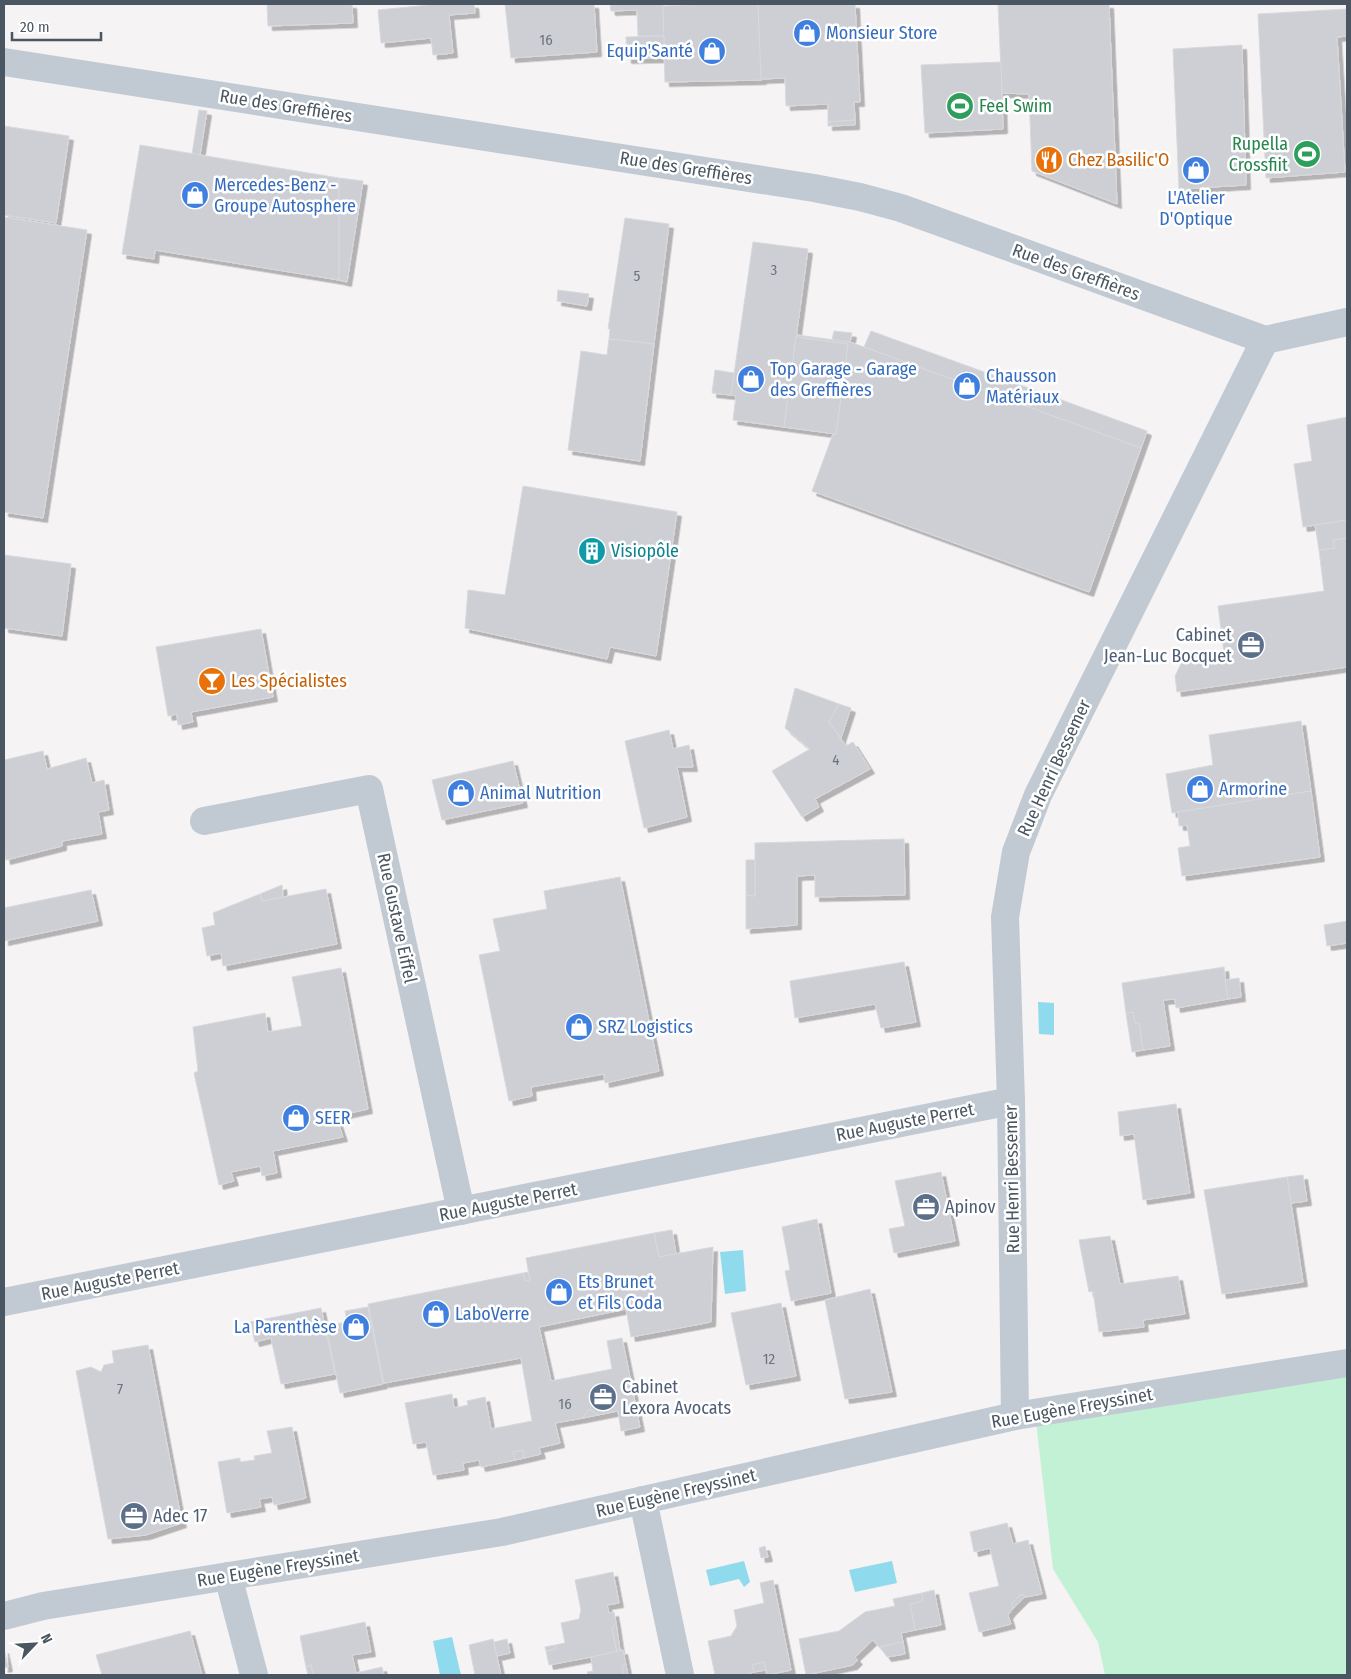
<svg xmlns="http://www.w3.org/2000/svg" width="1351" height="1679" font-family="'Fira Sans Condensed',sans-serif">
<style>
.green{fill:#c3f1d5}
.water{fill:#90daee}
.building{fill:#cdcfd5;stroke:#d7d9de;filter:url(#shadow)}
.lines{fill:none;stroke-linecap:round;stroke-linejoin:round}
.street{stroke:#c1cad2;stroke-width:28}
.labels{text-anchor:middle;stroke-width:5;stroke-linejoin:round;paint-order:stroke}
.number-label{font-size:15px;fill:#6b747e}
.shop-label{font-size:18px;fill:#366cbe;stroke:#fff;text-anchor:start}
.street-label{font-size:18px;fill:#4a5661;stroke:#fff}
.leisure-label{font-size:18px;fill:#27864d;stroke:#fff;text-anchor:start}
.food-label{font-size:18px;fill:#c56008;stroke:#fff;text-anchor:start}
.culture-label{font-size:18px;fill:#0d838f;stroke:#fff;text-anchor:start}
.service-label{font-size:18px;fill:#4e5e75;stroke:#fff;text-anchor:start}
</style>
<defs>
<filter id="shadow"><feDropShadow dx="4.5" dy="4.5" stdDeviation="0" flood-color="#0004"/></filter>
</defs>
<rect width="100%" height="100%" fill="#f5f3f3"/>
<polygon class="green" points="1347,1363 1347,1675 1105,1675 1098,1642 1053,1569 1035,1413"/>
<g class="water">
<polygon points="1038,1002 1054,1003 1054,1035 1039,1034"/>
<polygon points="743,1250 746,1291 725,1294 720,1252"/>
<polygon points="744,1561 750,1582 744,1587 739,1579 710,1586 706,1570"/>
<polygon points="892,1561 897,1583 855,1592 849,1570"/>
<polygon points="452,1637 461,1675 440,1675 433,1641"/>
</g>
<g class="building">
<polygon points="267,4 352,4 353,23 268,26"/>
<polygon points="429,4 474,4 475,13 449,15 453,53 433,55 431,38 381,43 378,10 429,5"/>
<polygon points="505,4 594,4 597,52 511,58"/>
<polygon points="610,4 663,4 664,36 638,36 637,10 611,11"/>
<polygon points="706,4 758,4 762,80 665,82 663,6"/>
<polygon points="758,4 855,4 860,102 854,102 855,120 828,122 828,104 786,106 785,78 761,79"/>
<polygon points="998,4 1109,4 1117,204 1032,171 1029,94 1002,93"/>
<polygon points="1347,9 1347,36 1337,37 1345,172 1266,178 1258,14"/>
<polygon points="664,36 664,58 627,59 626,37"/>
<polygon points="1242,45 1246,185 1179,189 1173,49"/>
<polygon points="1001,62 1003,129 925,133 921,65"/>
<polygon points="199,110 207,111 200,155 192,154"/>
<polygon points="855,120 855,125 828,126 828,122"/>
<polygon points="4,126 69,136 56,223 4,215"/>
<polygon points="140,145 339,178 339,280 155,250 154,259 122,254"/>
<polygon points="339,178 363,181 347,282 339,280"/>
<polygon points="4,217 87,230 43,518 4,512"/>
<polygon points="625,218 669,224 654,344 609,339 610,329 608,329"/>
<polygon points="753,242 808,249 784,427 733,420 736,396 731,395"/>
<polygon points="558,290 589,294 587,306 557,301"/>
<polygon points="834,331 852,333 850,342 832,340"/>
<polygon points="871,331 1147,431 1141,448 864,347"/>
<polygon points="797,335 850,342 1141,448 1089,592 812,491 833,434 836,434 848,344 796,337"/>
<polygon points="796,337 848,344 836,434 784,427"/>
<polygon points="609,339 654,344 640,461 568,450 581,351 607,355"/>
<polygon points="715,370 734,373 731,395 712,393"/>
<polygon points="1347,417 1347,520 1303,527 1294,464 1312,461 1307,425"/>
<polygon points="523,486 677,512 656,656 610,647 607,659 465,628 468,590 505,595"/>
<polygon points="1347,520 1347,538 1333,540 1335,548 1319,550 1315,525"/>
<polygon points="1347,538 1347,667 1177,692 1175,676 1184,658 1224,653 1218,606 1324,591 1319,550 1335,548 1333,540"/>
<polygon points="4,555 71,564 62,636 4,628"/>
<polygon points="261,629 273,697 191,712 193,722 178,725 177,714 168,716 156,647"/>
<polygon points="795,688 839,704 829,722 846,746 853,742 870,769 815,799 819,807 802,817 772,771 810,749 785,728"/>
<polygon points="839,704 851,708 841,738 829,722"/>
<polygon points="1301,721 1311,791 1172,813 1166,774 1213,765 1209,735"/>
<polygon points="669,730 673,749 689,745 693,767 677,767 687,817 644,828 625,741"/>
<polygon points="43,751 47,769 86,758 92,783 104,780 109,810 98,812 102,834 62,841 62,846 6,860 4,850 4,760"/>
<polygon points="513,761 523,803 442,820 432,780"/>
<polygon points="1311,791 1320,857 1182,876 1178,848 1190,846 1187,825 1179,826 1178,812"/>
<polygon points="904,839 905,895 815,897 815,875 797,876 797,925 746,929 746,895 755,896 755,843"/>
<polygon points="746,860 755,860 755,896 746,895"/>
<polygon points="620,877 659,1071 605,1083 604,1074 531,1087 532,1096 509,1101 479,955 500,951 493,919 547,909 544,891"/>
<polygon points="282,885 283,897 262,901 260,894"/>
<polygon points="326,889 337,944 223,966 221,953 207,956 202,928 215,925 213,913 260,894 262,901"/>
<polygon points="91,890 98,921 4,941 4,908"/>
<polygon points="1347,921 1347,943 1327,946 1324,925"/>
<polygon points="904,962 916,1022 881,1028 875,1004 795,1018 790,981"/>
<polygon points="1224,967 1228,999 1176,1008 1175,999 1163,1000 1170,1046 1143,1050 1139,1023 1135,1023 1133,1012 1126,1013 1122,983"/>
<polygon points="341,968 368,1109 336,1116 343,1137 273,1151 277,1173 262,1176 260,1166 231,1172 234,1181 219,1185 194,1073 198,1071 193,1027 265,1013 268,1032 302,1026 292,977"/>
<polygon points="1239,978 1241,997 1228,999 1225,980"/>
<polygon points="1133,1012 1135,1023 1139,1023 1143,1050 1132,1052 1126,1013"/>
<polygon points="1176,1104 1190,1193 1143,1200 1134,1134 1120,1136 1118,1112"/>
<polygon points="941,1172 955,1241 894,1253 889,1229 905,1226 895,1181"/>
<polygon points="1303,1175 1307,1201 1291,1203 1287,1177"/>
<polygon points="1287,1177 1303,1282 1222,1294 1204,1190"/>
<polygon points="817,1219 831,1293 791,1301 785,1271 790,1270 782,1227"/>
<polygon points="672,1230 676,1254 659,1257 654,1233"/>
<polygon points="654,1233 659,1257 713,1247 711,1322 631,1337 626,1309 539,1327 551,1381 612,1369 607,1341 622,1338 640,1427 621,1431 618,1411 598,1415 589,1409 583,1418 555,1423 560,1443 539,1448 541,1454 524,1458 523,1450 513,1452 515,1460 481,1467 479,1460 463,1463 464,1470 433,1475 426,1442 413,1444 405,1403 452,1394 454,1408 468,1405 467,1401 485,1397 491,1429 532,1421 521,1358 384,1383 368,1304 523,1273 525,1281 530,1280 526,1258"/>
<polygon points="1110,1236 1120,1284 1178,1276 1185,1314 1143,1320 1144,1327 1099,1332 1093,1291 1089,1292 1079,1240"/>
<polygon points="528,1272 530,1280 525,1281 523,1273"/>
<polygon points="870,1289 892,1392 845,1399 825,1300"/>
<polygon points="781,1303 796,1376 746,1385 731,1313"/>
<polygon points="368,1307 383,1384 340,1393 326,1326 347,1322 345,1311"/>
<polygon points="321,1308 335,1374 281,1384 271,1338 255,1342 250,1322"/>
<polygon points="148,1345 182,1523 146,1535 108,1539 76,1371 91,1367 101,1372 104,1365 114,1363 112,1351"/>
<polygon points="589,1409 598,1415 583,1418"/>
<polygon points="292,1427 306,1498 274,1505 272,1497 259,1499 261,1507 227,1513 218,1462 240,1458 240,1462 255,1460 254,1456 272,1453 267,1431"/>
<polygon points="523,1450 524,1458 515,1460 513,1452"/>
<polygon points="1007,1523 1013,1544 1028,1540 1042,1594 1025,1597 1024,1595 1020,1595 1012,1603 1013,1608 1008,1615 1011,1624 979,1632 969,1593 999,1586 990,1548 974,1552 970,1532"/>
<polygon points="765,1546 768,1557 761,1558 759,1548"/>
<polygon points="613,1572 619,1603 607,1605 609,1613 614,1612 616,1623 612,1629 617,1652 549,1665 546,1651 556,1649 555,1645 565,1643 561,1623 579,1619 581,1610 575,1580"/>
<polygon points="773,1580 791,1670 767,1675 764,1662 752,1665 754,1672 748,1674 748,1675 715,1675 708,1641 731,1636 737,1626 734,1610 764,1603 760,1583"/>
<polygon points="934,1590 941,1625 915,1630 910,1604 923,1601 922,1593"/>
<polygon points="922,1593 923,1601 910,1604 915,1630 901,1633 903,1642 879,1647 873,1640 855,1657 858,1660 853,1665 806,1675 799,1639 839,1631 865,1612 895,1606 893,1599"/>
<polygon points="1020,1595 1024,1595 1025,1597 1011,1611 1013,1608 1012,1603"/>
<polygon points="365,1622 371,1652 352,1655 356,1673 382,1667 384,1675 313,1675 311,1665 306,1667 300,1636"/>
<polygon points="616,1623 620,1650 617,1652 612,1629"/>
<polygon points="190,1631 202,1675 102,1675 96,1655"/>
<polygon points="493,1639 501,1675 475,1675 469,1645"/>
<polygon points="507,1639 510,1653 497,1656 494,1642"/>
<polygon points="903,1642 905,1654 887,1657 880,1647"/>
<polygon points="555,1645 556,1649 546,1651 545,1647"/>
<polygon points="4,1649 8,1667 4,1668"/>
<polygon points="623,1650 626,1665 622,1666 624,1675 588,1675 587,1672 593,1671 591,1657"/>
<polygon points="764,1662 766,1670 754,1672 752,1665"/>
<polygon points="311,1665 313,1675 308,1675 306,1667"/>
<polygon points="626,1665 628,1675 624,1675 622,1666"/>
</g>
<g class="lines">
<g class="street">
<polyline points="4,62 814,188 860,197 901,208 1265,340 1347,322"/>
<polyline points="204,821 369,789 461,1211"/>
<polyline points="4,1302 1011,1101"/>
<polyline points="1015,1416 1011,1101 1005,917 1016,852 1038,795 1265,340"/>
<polyline points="643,1500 680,1675"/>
<polyline points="228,1576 254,1675"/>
<polyline points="4,1616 43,1606 502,1532 1015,1416 1347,1363"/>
</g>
</g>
<defs>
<g id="shop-disc" transform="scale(1.4375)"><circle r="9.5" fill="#3f7fe0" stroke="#fff"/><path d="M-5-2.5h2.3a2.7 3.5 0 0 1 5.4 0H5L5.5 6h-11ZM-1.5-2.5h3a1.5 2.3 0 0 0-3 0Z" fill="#fff"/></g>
<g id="stadium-disc" transform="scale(1.4375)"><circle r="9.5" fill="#2e9e5b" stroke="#fff"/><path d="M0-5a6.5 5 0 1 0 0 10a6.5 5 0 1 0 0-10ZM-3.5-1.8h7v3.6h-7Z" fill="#fff"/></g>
<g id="restaurant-disc" transform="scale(1.4375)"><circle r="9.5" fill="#e8710a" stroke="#fff"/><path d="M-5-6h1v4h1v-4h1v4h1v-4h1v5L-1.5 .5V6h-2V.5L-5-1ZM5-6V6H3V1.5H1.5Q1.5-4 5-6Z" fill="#fff"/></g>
<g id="building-disc" transform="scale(1.4375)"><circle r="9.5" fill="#0f9aa8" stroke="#fff"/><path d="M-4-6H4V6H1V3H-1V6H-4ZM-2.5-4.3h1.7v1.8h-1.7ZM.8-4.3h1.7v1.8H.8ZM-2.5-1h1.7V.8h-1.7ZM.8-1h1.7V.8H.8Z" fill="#fff"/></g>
<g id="office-disc" transform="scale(1.4375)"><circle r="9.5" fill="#5c6f8a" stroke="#fff"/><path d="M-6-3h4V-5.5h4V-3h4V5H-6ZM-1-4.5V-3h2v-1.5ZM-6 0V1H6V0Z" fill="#fff"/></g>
<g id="bar-disc" transform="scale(1.4375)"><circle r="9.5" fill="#e8710a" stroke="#fff"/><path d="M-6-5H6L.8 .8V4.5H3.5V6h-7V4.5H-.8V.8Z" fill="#fff"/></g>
</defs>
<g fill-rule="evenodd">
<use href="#shop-disc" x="807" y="33"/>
<use href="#shop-disc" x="712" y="51"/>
<use href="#stadium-disc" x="960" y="106"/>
<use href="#stadium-disc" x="1307" y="154"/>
<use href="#restaurant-disc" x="1049" y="160"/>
<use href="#shop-disc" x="1196" y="170"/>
<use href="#shop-disc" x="195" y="195"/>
<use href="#shop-disc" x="751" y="379"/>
<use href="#shop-disc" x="967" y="386"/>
<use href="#building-disc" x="592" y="551"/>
<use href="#office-disc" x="1251" y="645"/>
<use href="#bar-disc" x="212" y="681"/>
<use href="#shop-disc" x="1200" y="789"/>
<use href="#shop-disc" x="461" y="793"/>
<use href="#shop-disc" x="579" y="1027"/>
<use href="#shop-disc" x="296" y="1118"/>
<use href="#office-disc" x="926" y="1207"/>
<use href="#shop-disc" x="559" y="1292"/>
<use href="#shop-disc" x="436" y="1314"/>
<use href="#shop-disc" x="356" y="1327"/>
<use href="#office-disc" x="603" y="1397"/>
<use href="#office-disc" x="134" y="1516"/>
</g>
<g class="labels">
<g class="number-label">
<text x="546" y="45">16</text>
<text x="774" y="275">3</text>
<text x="637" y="281">5</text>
<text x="836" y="765">4</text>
<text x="769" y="1364">12</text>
<text x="120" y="1394">7</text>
<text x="565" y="1409">16</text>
</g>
<g class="shop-label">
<text x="826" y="39">Monsieur Store</text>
<text x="693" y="57" text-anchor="end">Equip'Santé</text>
<text x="214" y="191">Mercedes-Benz -<tspan x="214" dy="21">Groupe Autosphere</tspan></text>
<text x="1196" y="204" text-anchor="middle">L'Atelier<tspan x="1196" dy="21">D'Optique</tspan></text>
<text x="770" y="375">Top Garage - Garage<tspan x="770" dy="21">des Greffières</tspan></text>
<text x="986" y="382">Chausson<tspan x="986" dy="21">Matériaux</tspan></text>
<text x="1219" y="795">Armorine</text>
<text x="480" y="799">Animal Nutrition</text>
<text x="598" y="1033">SRZ Logistics</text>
<text x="315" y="1124">SEER</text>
<text x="578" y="1288">Ets Brunet<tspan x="578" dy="21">et Fils Coda</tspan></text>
<text x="455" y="1320">LaboVerre</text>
<text x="337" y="1333" text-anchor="end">La Parenthèse</text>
</g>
<g class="street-label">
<text transform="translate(286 106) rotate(9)" y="6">Rue des Greffières</text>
<text transform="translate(686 168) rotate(9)" y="6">Rue des Greffières</text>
<text transform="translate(1076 272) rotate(20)" y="6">Rue des Greffières</text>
<text transform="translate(1054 768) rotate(-65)" y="6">Rue Henri Bessemer</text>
<text transform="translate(397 918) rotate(78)" y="6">Rue Gustave Eiffel</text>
<text transform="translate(905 1122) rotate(-11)" y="6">Rue Auguste Perret</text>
<text transform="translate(1012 1179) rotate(-91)" y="6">Rue Henri Bessemer</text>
<text transform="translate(508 1202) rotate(-11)" y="6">Rue Auguste Perret</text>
<text transform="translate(110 1281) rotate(-11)" y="6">Rue Auguste Perret</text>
<text transform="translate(1072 1408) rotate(-10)" y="6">Rue Eugène Freyssinet</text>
<text transform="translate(676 1493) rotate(-13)" y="6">Rue Eugène Freyssinet</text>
<text transform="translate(278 1568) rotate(-9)" y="6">Rue Eugène Freyssinet</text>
</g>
<g class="leisure-label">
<text x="979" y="112">Feel Swim</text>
<text x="1288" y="150" text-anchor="end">Rupella<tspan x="1288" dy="21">Crossfiit</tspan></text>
</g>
<g class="food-label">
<text x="1068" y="166">Chez Basilic'O</text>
<text x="231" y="687">Les Spécialistes</text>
</g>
<g class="culture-label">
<text x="611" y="557">Visiopôle</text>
</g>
<g class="service-label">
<text x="1232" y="641" text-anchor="end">Cabinet<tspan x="1232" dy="21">Jean-Luc Bocquet</tspan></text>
<text x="945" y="1213">Apinov</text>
<text x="622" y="1393">Cabinet<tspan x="622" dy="21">Lexora Avocats</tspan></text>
<text x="153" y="1522">Adec 17</text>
</g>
</g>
<rect width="1351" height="1679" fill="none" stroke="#4a5661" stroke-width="10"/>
<g transform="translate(35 1644) rotate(65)" stroke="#ffffff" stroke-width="4" paint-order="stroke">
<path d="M0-4L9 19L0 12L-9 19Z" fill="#4a5661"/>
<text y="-8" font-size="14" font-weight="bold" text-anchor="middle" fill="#4a5661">N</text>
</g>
<path d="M12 32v8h89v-8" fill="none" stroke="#4a5661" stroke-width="2.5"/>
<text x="20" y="32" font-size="15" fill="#4a5661" stroke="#ffffff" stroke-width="4" paint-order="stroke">20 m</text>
</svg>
